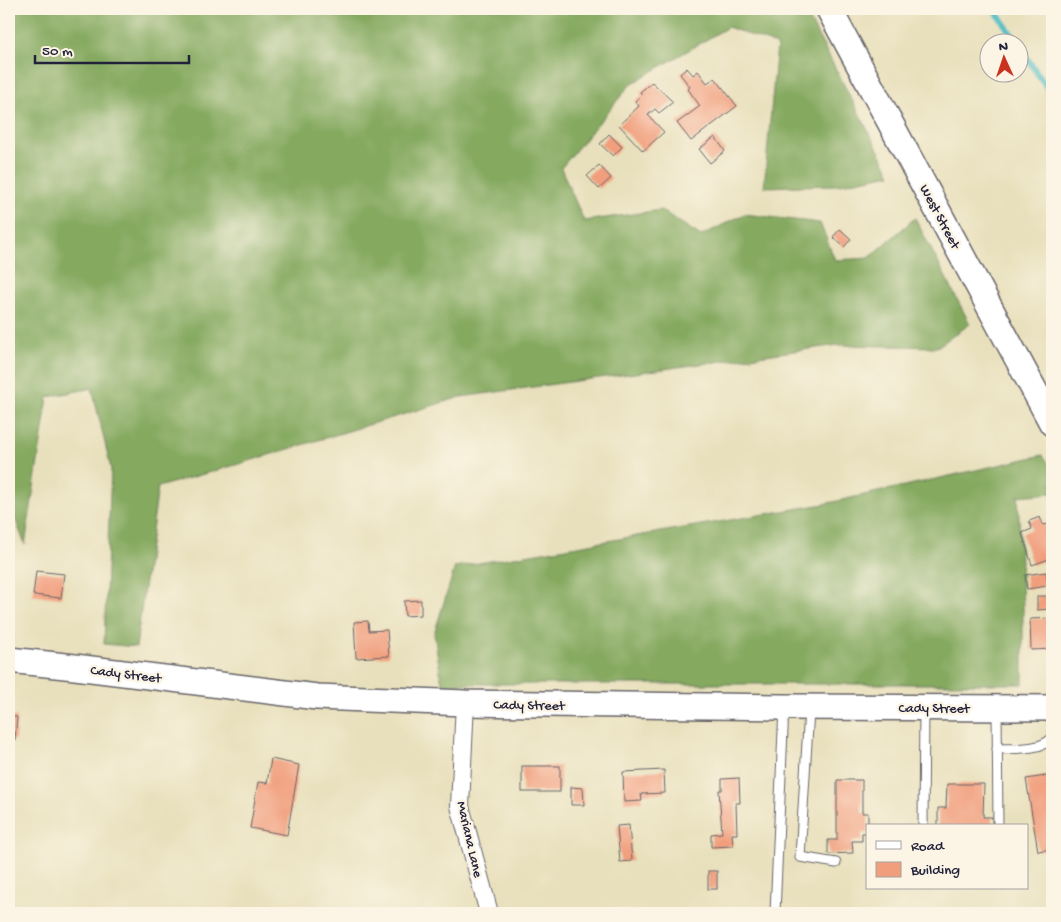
<svg xmlns="http://www.w3.org/2000/svg" width="1061" height="922" font-family="'Gochi Hand',sans-serif">
<style>
.forest{fill:#84a95e;stroke:#53664c}
.lines{fill:none;stroke-linecap:round;stroke-linejoin:round}
.stream{stroke:#4dbbc3;stroke-width:6}
.building{fill:#f19e7d}
.lane-casing{stroke:#676468;stroke-width:11}
.street-casing{stroke:#676468;stroke-width:20}
.secondary-casing{stroke:#676468;stroke-width:28}
.lane{stroke:#fff;stroke-width:9}
.street{stroke:#fff;stroke-width:18}
.secondary{stroke:#fff;stroke-width:25}
.labels{text-anchor:middle;stroke-width:5;stroke-linejoin:round;paint-order:stroke}
.street-label{font-size:14px;fill:#22223b;stroke:#fcf5e5}
</style>
<rect width="100%" height="100%" fill="#fcf5e5"/>
<filter id="ink" filterUnits="userSpaceOnUse"><feTurbulence type="fractalNoise" baseFrequency=".02" numOctaves="2"/><feDisplacementMap in="SourceGraphic" scale="10" xChannelSelector="R" yChannelSelector="G"/><feConvolveMatrix kernelMatrix="1 2 1 2 8 2 1 2 1" color-interpolation-filters="sRGB"/></filter>
<filter id="wash" filterUnits="userSpaceOnUse"><feTurbulence type="fractalNoise" baseFrequency=".0096" numOctaves="4" result="noise"/><feDisplacementMap in="SourceGraphic" scale="20" xChannelSelector="R" yChannelSelector="G"/><feGaussianBlur stdDeviation="1.12" result="paint"/><feColorMatrix in="noise" values="0 0 0 0 0 0 0 0 0 0 0 0 0 0 0 0 0 1.4 0 .05"/><feComposite in="paint" operator="in"/></filter>
<g filter="url(#wash)">
<rect width="100%" height="100%" fill="#e8e0bc"/>
<g class="forest">
<polygon points="9,9 804,9 891,174 836,185 764,187 777,45 728,27 631,84 561,168 584,221 661,210 701,236 744,214 820,223 835,260 869,258 915,218 970,324 937,347 838,345 461,397 239,464 158,487 136,647 104,644 111,469 92,388 48,397 25,545 9,502"/>
<polygon points="1043,455 1052,469 1052,493 1018,496 1023,607 1023,684 442,684 434,634 455,567 824,504"/>
<polygon points="1052,906 1052,913 1018,913 1026,909"/>
</g>
<g class="lines">
<g class="stream">
<polyline points="994,9 1017,42"/>
<polyline points="1018,45 1052,95"/>
</g>
</g>
<g id="blocks">
<g class="building">
<polygon points="687,68 693,75 698,71 707,83 715,78 737,106 691,141 677,123 700,106 688,89 690,87 680,74"/>
<polygon points="652,82 673,102 659,113 655,109 648,115 664,132 643,151 619,125 639,106 635,101 642,95 640,92"/>
<polygon points="609,134 622,147 613,156 600,144"/>
<polygon points="715,137 725,151 710,163 699,149"/>
<polygon points="599,165 611,178 599,189 587,176"/>
<polygon points="840,229 851,239 844,247 833,237"/>
<polygon points="1040,517 1043,525 1049,524 1052,533 1052,558 1032,565 1022,533 1032,529 1029,521"/>
<polygon points="36,571 64,574 61,598 33,595"/>
<polygon points="1046,572 1048,586 1027,589 1025,575"/>
<polygon points="1037,596 1052,596 1052,609 1037,610"/>
<polygon points="421,600 421,615 405,616 404,601"/>
<polygon points="1052,618 1052,649 1031,650 1030,619"/>
<polygon points="368,621 369,631 387,630 389,656 356,658 354,622"/>
<polygon points="9,716 17,717 15,740 9,739"/>
<polygon points="271,759 299,765 287,835 250,828 258,782 267,783"/>
<rect x="522" y="766" width="38" height="26"/>
<polygon points="664,770 665,793 641,794 642,801 624,802 623,772"/>
<polygon points="1052,775 1052,849 1038,851 1026,779"/>
<polygon points="739,778 740,803 736,803 737,834 732,834 733,846 711,847 711,834 722,833 719,790 722,790 722,779"/>
<polygon points="837,780 862,780 862,813 868,813 868,826 867,833 862,833 862,841 852,841 853,853 828,854 828,840 837,840"/>
<polygon points="947,784 984,784 983,817 992,817 992,826 938,826 938,808 946,808"/>
<polygon points="571,787 583,788 584,805 571,805"/>
<polygon points="629,825 632,861 620,862 617,826"/>
<rect x="708" y="871" width="9" height="18"/>
</g>
</g>
</g>
<g filter="url(#ink)">
<use href="#blocks" fill-opacity="0" stroke="#676468" stroke-width="1"/>
<g class="lines">
<g class="lane-casing">
<g id="lane">
<polyline points="809,710 800,857 836,863"/>
<polyline points="997,710 998,826"/>
<path d="M 997,749 C 1014,748 1040,751 1052,738"/>
<polyline points="923,826 924,709"/>
<polyline points="775,913 784,707"/>
</g>
</g>
<g class="street-casing">
<polyline id="street" points="465,703 460,806 489,913"/>
</g>
<g class="secondary-casing">
<g id="secondary">
<polyline points="829,9 1052,423"/>
<polyline points="9,660 75,667 317,697 465,703 784,707 1052,708"/>
</g>
</g>
<use href="#lane" class="lane"/>
<use href="#street" class="street"/>
<use href="#secondary" class="secondary"/>
</g>
</g>
<g class="labels">
<g class="street-label">
<text transform="translate(941 216) rotate(62)" y="5">West Street</text>
<text transform="translate(126 673) rotate(7)" y="5">Cady Street</text>
<text transform="translate(529 704) rotate(1)" y="5">Cady Street</text>
<text x="934" y="712">Cady Street</text>
<text transform="translate(471 839) rotate(77)" y="5">Mariana Lane</text>
</g>
</g>
<rect width="1061" height="922" fill="none" stroke="#fcf5e5" stroke-width="30"/>
<rect x="866" y="824" width="162" height="65" fill="#fcf5e5" stroke="#a5a1a1"/>
<rect x="876" y="841" width="25" height="8" fill="#ffffff" stroke="#a5a1a1"/>
<text x="911" y="850" font-size="15" fill="#22223b">Road</text>
<rect x="876" y="862" width="25" height="15" fill="#f19e7d" stroke="#a5a1a1"/>
<text x="911" y="874" font-size="15" fill="#22223b">Building</text>
<g transform="translate(1004 58) rotate(357)"><circle r="24" fill="#fcf5e5" stroke="#a5a1a1"/>
<path d="M0-4L9 19L0 12L-9 19Z" fill="#c8321e"/>
<text y="-8" font-size="14" font-weight="bold" text-anchor="middle" fill="#22223b">N</text>
</g>
<path d="M35 55v8h154v-8" fill="none" stroke="#22223b" stroke-width="2.5"/>
<text x="42" y="55" font-size="15" fill="#22223b" stroke="#fcf5e5" stroke-width="4" paint-order="stroke">50 m</text>
</svg>
